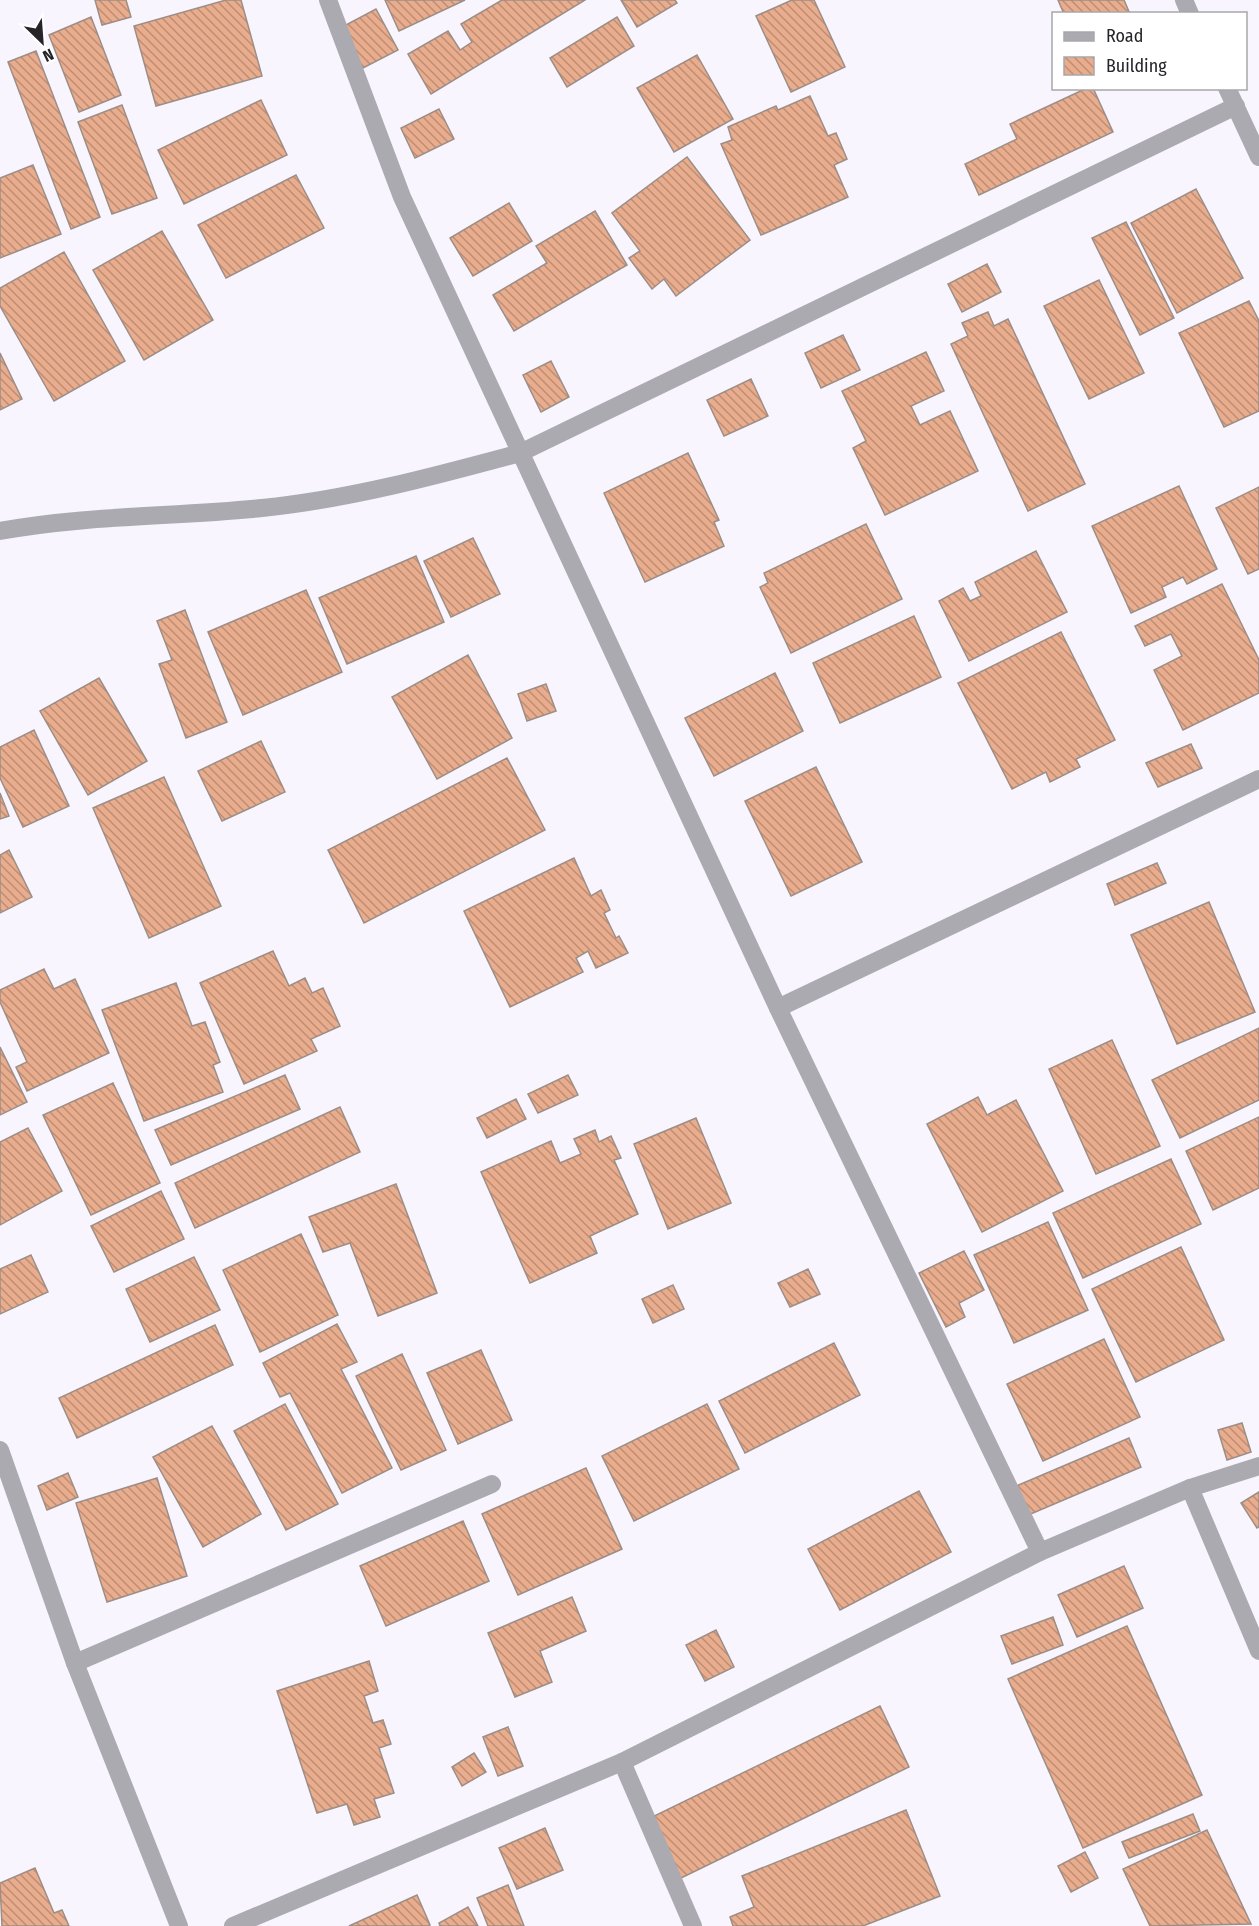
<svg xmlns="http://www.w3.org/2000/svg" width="1259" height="1926" font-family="'Fira Sans Condensed',sans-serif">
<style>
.building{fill:url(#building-back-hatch);stroke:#9c8e86;stroke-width:1.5}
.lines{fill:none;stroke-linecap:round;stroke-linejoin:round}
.minor{stroke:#abaab1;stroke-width:18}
</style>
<defs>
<pattern id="building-back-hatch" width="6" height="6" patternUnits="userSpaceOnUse" patternTransform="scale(1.5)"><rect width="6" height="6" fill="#e9ad8e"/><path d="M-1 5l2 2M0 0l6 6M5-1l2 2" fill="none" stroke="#bd8d74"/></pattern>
</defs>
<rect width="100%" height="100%" fill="#f8f5fe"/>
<g class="building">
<polygon points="95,0 126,0 131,17 102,25"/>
<polygon points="226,0 241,0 262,76 156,106 134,26"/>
<polygon points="385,0 465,0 399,31"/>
<polygon points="502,0 585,0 431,94 408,54 448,31 460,50 472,42 461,24"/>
<polygon points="621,0 675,0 677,3 637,27"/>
<polygon points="792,0 814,0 845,67 791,92 756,16"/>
<polygon points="1058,0 1124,0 1130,14 1064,14"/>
<polygon points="376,9 398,50 363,68 342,27"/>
<polygon points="91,17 121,95 79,112 49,35"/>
<polygon points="617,17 634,46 567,87 550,58"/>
<polygon points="36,51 100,217 71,229 8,62"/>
<polygon points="697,55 733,119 674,152 637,88"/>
<polygon points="1087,88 1093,88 1113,132 979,195 965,164 1017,139 1010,124"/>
<polygon points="810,96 828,136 836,133 847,159 834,165 848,197 761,235 721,144 732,140 728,127 776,106 778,110"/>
<polygon points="261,100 287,155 184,204 158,150"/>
<polygon points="122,105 157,198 112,214 78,122"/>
<polygon points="439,109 454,139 415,158 401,128"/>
<polygon points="687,157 750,240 676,296 664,279 652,289 629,258 640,251 612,213"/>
<polygon points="33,165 61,234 0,258 0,178"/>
<polygon points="296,175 324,228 226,278 198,225"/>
<polygon points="1196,189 1243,278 1177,313 1131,223"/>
<polygon points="509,203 532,241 473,276 450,238"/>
<polygon points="595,211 627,265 514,331 493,295 547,263 536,246"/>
<polygon points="1126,222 1174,318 1140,335 1092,238"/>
<polygon points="162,231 213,320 144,360 93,270"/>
<polygon points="64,252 125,361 54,401 0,306 0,288"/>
<polygon points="987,264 1001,292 962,312 948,284"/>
<polygon points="1099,280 1144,373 1089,399 1044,306"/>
<polygon points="1249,301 1259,321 1259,411 1224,427 1179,333"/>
<polygon points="988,312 994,326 1008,319 1085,484 1028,511 951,344 968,336 962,323"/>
<polygon points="843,335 860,370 821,388 805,353"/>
<polygon points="926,352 944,391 911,406 920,425 950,411 978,471 885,515 853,448 866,441 842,391"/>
<polygon points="0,353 22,399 0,410"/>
<polygon points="551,361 569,397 541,412 523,375"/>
<polygon points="751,379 768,416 724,436 707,400"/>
<polygon points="688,453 719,520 714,522 724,546 645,582 604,493"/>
<polygon points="1179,486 1217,569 1187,584 1183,577 1162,587 1166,597 1131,613 1092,526"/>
<polygon points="1259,487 1259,569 1248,574 1216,508"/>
<polygon points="866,524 902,599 791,653 760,587 768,583 764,573"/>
<polygon points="473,538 500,594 451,617 424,561"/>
<polygon points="1036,551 1067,612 969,661 939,601 963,588 970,601 981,596 975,582"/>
<polygon points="416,556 444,622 347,664 319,598"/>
<polygon points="1222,584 1259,660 1259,693 1183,730 1154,670 1182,656 1171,634 1145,646 1135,626"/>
<polygon points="306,590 342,672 243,715 208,632"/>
<polygon points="185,610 227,722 186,738 159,664 172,660 157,621"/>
<polygon points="914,616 941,677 840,723 813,663"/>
<polygon points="1061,632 1115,740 1076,759 1080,767 1050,782 1046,772 1012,789 958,683"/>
<polygon points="468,655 512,738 437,779 392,697"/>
<polygon points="775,673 803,731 714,776 685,718"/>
<polygon points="99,678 147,761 88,795 40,711"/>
<polygon points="546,684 556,711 527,721 518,694"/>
<polygon points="34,730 69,806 23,827 0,778 0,747"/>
<polygon points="261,741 285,792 222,821 198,771"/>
<polygon points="1191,744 1202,768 1158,787 1146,763"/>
<polygon points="507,758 545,830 364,923 328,850"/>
<polygon points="816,767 862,862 791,896 745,801"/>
<polygon points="164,777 221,906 149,938 93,808"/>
<polygon points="0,793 9,816 0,819"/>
<polygon points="9,850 32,897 0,913 0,855"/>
<polygon points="574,858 591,896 601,890 610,910 604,913 616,938 619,936 628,953 596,968 588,951 576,958 583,972 510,1007 464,911"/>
<polygon points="1157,863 1166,883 1115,905 1107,884"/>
<polygon points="1209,902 1255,1012 1177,1044 1131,935"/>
<polygon points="273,951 289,986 305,978 312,993 323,988 340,1026 311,1039 317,1051 244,1084 200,983"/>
<polygon points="44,969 54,989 75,979 109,1053 27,1091 16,1067 27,1062 0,1002 0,990"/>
<polygon points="176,983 192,1026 205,1022 220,1062 213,1065 223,1092 144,1121 102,1010"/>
<polygon points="1259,1028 1259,1100 1180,1138 1152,1080"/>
<polygon points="1112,1040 1160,1146 1096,1174 1049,1069"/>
<polygon points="0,1047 27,1102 0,1115"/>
<polygon points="285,1075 300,1109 171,1165 155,1130"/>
<polygon points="568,1075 578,1095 538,1113 528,1094"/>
<polygon points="113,1083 160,1183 91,1215 43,1115"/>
<polygon points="978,1097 987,1115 1016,1100 1063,1191 982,1232 927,1124"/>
<polygon points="516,1099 526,1119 487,1138 477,1118"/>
<polygon points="340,1107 360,1152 195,1228 175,1183"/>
<polygon points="1259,1117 1259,1188 1213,1210 1186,1151"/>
<polygon points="696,1118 731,1203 668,1229 634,1144"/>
<polygon points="28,1128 62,1191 0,1225 0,1142"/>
<polygon points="595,1130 599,1142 611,1136 621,1158 614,1160 638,1214 590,1236 597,1253 530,1283 481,1172 551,1141 560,1163 581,1154 574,1139"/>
<polygon points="1171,1159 1201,1224 1083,1278 1053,1213"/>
<polygon points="396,1184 437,1293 378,1316 350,1243 323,1252 309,1217"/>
<polygon points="161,1191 184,1239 114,1272 91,1226"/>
<polygon points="1048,1222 1088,1310 1014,1343 974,1255"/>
<polygon points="301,1234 338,1315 260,1352 223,1270"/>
<polygon points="1181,1247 1224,1340 1136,1382 1092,1289"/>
<polygon points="964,1251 984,1290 959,1303 965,1317 946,1327 919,1273"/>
<polygon points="31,1255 48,1292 0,1314 0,1269"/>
<polygon points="194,1257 220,1310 150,1342 126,1289"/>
<polygon points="808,1269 820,1294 790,1307 778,1283"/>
<polygon points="673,1285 684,1309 653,1323 642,1299"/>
<polygon points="337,1324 357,1362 341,1369 392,1468 342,1493 290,1393 280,1397 263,1363"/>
<polygon points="215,1325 233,1365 77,1438 59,1398"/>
<polygon points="1104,1339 1140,1417 1043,1461 1007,1384"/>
<polygon points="834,1343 860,1395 745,1453 719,1401"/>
<polygon points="481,1350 512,1420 458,1444 427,1373"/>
<polygon points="402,1354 446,1450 401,1470 356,1376"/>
<polygon points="285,1404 338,1504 286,1530 234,1431"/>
<polygon points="707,1404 739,1469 634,1521 602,1456"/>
<polygon points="1242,1423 1251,1452 1227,1460 1218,1430"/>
<polygon points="212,1426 261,1514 203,1547 153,1457"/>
<polygon points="1129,1438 1141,1467 1026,1516 1014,1487"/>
<polygon points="586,1468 622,1549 518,1595 482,1514"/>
<polygon points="68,1473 78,1497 47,1510 38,1486"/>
<polygon points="157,1478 187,1576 107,1602 76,1503"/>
<polygon points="919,1491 951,1552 840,1610 808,1549"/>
<polygon points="1259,1492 1259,1527 1257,1528 1241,1503"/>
<polygon points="463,1521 489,1581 386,1626 360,1566"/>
<polygon points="1124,1566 1143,1608 1077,1637 1058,1595"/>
<polygon points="572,1597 586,1631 540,1651 552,1682 515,1697 488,1633"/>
<polygon points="1053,1617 1063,1645 1012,1664 1001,1636"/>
<polygon points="1127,1626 1202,1795 1083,1848 1008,1679"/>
<polygon points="716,1630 734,1667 705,1681 686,1645"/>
<polygon points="369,1661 378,1691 364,1696 373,1723 383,1720 391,1744 379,1748 394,1793 374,1799 380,1817 354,1825 347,1804 317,1813 277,1691"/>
<polygon points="880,1706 909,1767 677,1880 648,1819"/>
<polygon points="508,1727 523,1766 498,1776 483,1737"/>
<polygon points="474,1753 486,1772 462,1786 452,1767"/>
<polygon points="906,1810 940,1896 863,1926 733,1926 730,1917 754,1907 742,1876"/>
<polygon points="1193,1814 1200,1831 1129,1858 1122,1842"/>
<polygon points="545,1828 563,1870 517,1889 499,1848"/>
<polygon points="1207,1830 1251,1924 1150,1926 1123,1869"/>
<polygon points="1085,1852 1098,1878 1071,1892 1058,1866"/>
<polygon points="35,1868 54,1913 62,1910 69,1926 2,1926 0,1883"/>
<polygon points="508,1885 524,1926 488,1926 477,1898"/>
<polygon points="417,1895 430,1925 428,1926 349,1926"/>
<polygon points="468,1907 478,1926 440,1926 439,1923"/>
</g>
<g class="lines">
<g class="minor">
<polyline points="328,0 402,197 778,1008 1040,1552"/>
<polyline points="1184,0 1190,14"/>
<polyline points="1227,88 1259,157"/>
<path d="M 0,531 C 87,515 175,517 262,508 C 350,499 435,476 520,453 L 1236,106"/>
<polyline points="778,1008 1259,779"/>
<polyline points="0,1450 75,1663 179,1926"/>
<polyline points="1190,1488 1259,1651"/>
<polyline points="75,1663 492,1484"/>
<polyline points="622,1762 693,1926"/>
<polyline points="233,1926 622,1762 1040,1552 1190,1488 1259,1466"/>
</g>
</g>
<rect x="1052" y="12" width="195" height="78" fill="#ffffff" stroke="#a8a7a9" stroke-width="1.5"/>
<rect x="1064" y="32" width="30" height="9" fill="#abaab1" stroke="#a8a7a9" stroke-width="1.5"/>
<text x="1106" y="42" font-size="18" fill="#262429">Road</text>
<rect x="1064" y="57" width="30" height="18" fill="url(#building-back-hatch)" stroke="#a8a7a9" stroke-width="1.5"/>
<text x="1106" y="72" font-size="18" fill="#262429">Building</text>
<g transform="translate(42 42) rotate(155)" stroke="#ffffff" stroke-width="4.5" paint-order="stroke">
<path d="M0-4.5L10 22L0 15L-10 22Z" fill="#262429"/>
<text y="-9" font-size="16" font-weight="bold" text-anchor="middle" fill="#262429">N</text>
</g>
</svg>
